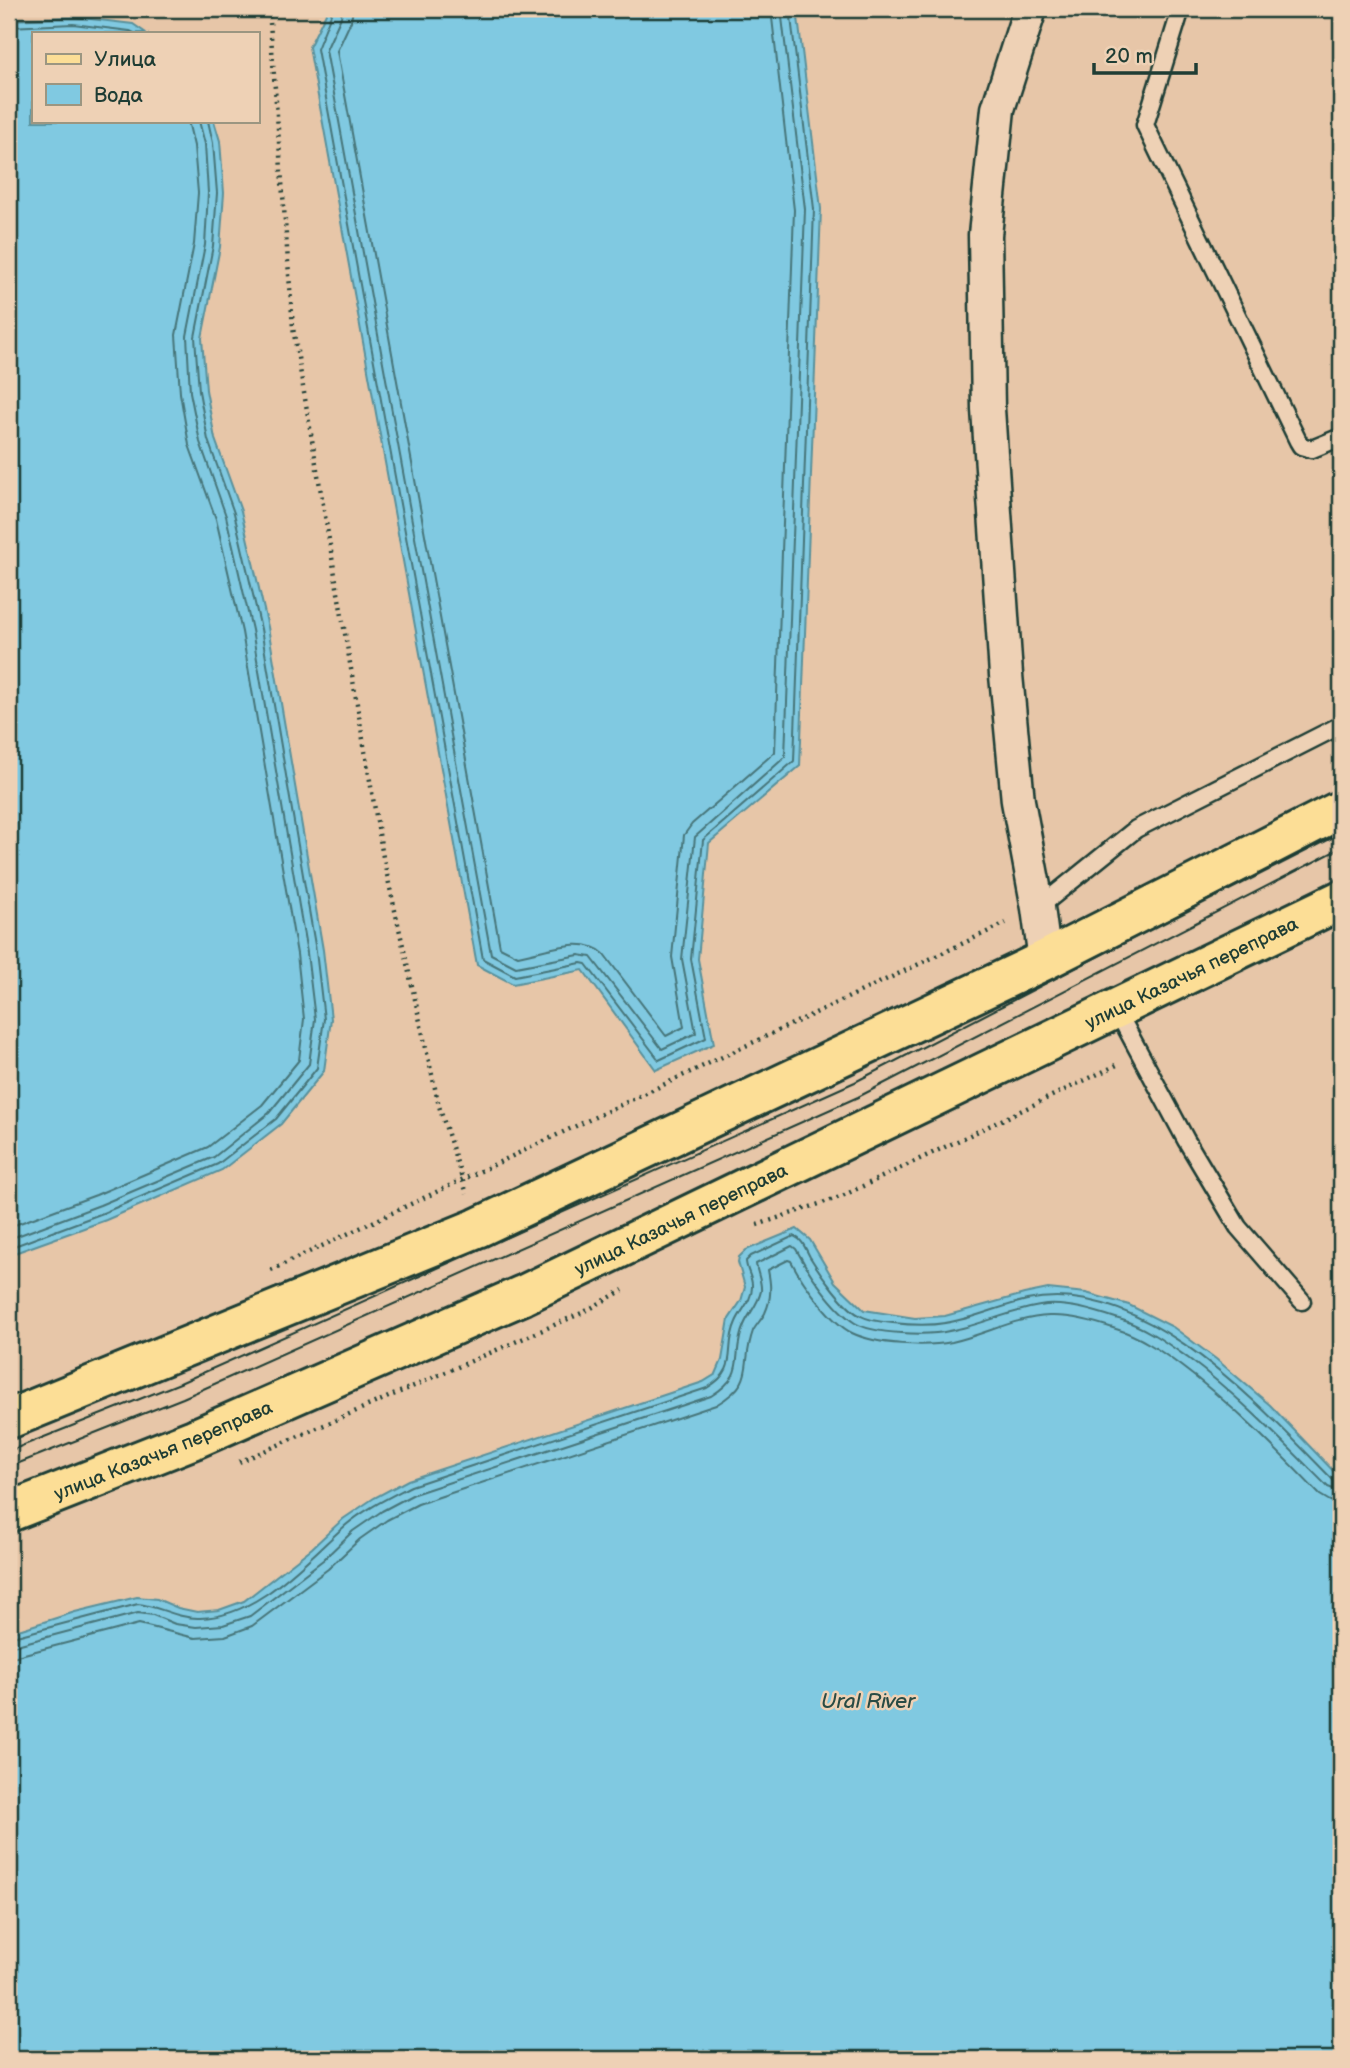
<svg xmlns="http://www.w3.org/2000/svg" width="1350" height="2068" font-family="'Balsamiq Sans',sans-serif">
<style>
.water{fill:#80c9e1;stroke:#59919c;stroke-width:2}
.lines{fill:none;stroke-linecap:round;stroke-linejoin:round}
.shore{stroke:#467579;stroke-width:2}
.service-casing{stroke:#1f3d34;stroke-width:21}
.minor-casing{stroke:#1f3d34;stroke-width:37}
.primary-casing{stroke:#1f3d34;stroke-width:44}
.path{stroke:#1f3d34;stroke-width:4.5;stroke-dasharray:2 5;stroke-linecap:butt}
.service{stroke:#eed1b5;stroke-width:16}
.minor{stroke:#eed1b5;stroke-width:32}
.primary{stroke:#fcde96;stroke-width:38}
.tram{stroke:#1f3d34;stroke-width:2}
.labels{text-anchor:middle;stroke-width:5;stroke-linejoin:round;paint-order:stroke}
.street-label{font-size:19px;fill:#1f3d34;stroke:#eed1b5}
.water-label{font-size:21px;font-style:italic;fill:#294b45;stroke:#eed1b5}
</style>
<rect width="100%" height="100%" fill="#e7c6a8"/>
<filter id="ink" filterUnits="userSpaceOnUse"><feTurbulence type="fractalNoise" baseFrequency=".0143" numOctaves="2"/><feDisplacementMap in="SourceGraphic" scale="14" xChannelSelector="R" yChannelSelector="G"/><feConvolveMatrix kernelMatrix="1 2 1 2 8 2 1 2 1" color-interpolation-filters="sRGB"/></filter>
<g filter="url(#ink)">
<g class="water">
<polygon points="328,9 797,9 821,209 800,766 709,843 698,959 714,1044 656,1070 583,970 513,984 477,965 309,47"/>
<polygon points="74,17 133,24 146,33 33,33 33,121 214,121 220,141 224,193 220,247 202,338 206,390 215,439 241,511 268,627 323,950 331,1019 324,1071 281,1124 222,1170 106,1220 9,1255 9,20"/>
<polygon points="797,1229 810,1240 835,1282 864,1310 915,1318 945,1316 1024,1294 1048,1289 1086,1293 1129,1305 1173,1327 1216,1359 1270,1405 1341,1479 1341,2059 9,2059 9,1633 75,1612 137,1597 157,1599 178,1608 197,1612 219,1610 244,1601 312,1548 343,1519 374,1498 408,1480 703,1382 716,1374 722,1360 729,1319 741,1301 745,1287 738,1262 739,1257 746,1250"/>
</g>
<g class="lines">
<g class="shore">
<polyline points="333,9 317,49 483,959 515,976 581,963 586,964 659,1060 706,1038 691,959 703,840 794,761 814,209 790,9"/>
<polyline points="342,9 341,17 326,50 491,954 516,967 579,955 591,957 662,1049 696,1033 682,959 695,837 785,757 805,209 781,9"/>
<path d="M 353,9 L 351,21 L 337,51 L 500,947 L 518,956 C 543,952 584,934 604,954 L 666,1036 L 684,1027 L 672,957 L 684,835 L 692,824 L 775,752 L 794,210 L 771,9"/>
<polyline points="9,27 73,24 130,31 134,33"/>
<polyline points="9,1227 96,1195 208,1147 262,1105 299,1060 304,1019 297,954 242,632 216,519 189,445 180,393 176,335 194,244 198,193 194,146 188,121"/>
<polyline points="9,1239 100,1205 214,1157 269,1113 309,1064 315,1019 307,953 252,630 226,516 200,442 190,392 187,336 205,245 208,193 205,144 199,121"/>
<polyline points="9,1248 103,1213 218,1164 276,1119 317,1068 324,1019 316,951 261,629 234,513 208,440 199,391 195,337 213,246 217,193 213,143 208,121"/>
<path d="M 9,1638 L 138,1604 C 159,1606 178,1619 200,1618 C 258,1617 305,1561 346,1525 C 365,1509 388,1498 411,1486 L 707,1388 C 741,1368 723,1350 736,1322 C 741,1310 752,1301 752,1287 C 753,1278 746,1270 746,1261 L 751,1256 L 794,1236 C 803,1240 805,1248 810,1257 C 819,1272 845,1309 861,1316 C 870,1321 883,1322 893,1323 C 910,1325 928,1326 945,1323 C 973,1319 1000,1306 1027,1300 C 1144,1275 1260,1406 1334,1481 L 1341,1483"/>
<path d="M 9,1647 L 138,1613 L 153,1615 L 175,1624 L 196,1627 L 223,1625 L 250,1616 L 323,1560 L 353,1531 L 382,1511 L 414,1494 L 711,1396 C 749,1373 730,1357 744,1325 C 749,1313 758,1305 761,1291 C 762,1282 757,1273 756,1264 L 792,1246 L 796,1249 C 808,1272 833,1309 855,1323 C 873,1334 928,1336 949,1331 C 982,1325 1013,1309 1046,1305 C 1070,1303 1097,1312 1119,1319 C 1144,1326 1167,1343 1188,1358 C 1239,1396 1283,1442 1328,1487 L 1341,1492"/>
<path d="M 9,1658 L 139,1624 L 195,1638 L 225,1636 L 252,1626 L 328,1569 L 360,1539 L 387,1520 L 418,1504 L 716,1405 C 758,1380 740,1367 753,1331 C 756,1325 762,1319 765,1313 C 772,1298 771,1285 768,1270 L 788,1260 L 791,1261 C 802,1282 831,1323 852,1333 C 877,1345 925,1347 952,1342 C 984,1335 1016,1317 1049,1316 C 1071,1315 1096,1322 1116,1329 C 1140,1336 1161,1351 1181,1366 C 1232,1404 1276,1449 1320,1495 L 1330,1501 L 1341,1503"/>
</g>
<g class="service-casing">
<g id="service">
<polyline points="1181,9 1145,125 1298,441 1301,446 1312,449 1341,437"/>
<polyline points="1038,908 1136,829 1341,725"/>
<polyline points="1116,1009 1186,1140 1238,1227 1302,1301"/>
</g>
</g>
<g class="minor-casing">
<polyline id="minor" points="1030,9 998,109 985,235 988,409 1006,675 1018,801 1038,908 1045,960"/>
</g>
<g class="primary-casing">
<g id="primary">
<polyline points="9,1419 477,1228 1045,960 1341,810"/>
<path id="s1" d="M 9,1512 L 194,1439 L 523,1295 L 1341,900"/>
</g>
</g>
<g class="path">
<polyline points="269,9 293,328 383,857 439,1106 467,1194"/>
<polyline points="757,1225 840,1197 1119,1064"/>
<polyline points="271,1270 1006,923"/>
<polyline points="239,1462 584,1312 623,1290"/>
</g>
<use href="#service" class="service"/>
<use href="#minor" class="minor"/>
<use href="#primary" class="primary"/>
<g class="tram">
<polyline points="9,1451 180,1383 855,1082 1341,831"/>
<polyline points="9,1467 183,1398 858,1097 1341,848"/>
</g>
</g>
</g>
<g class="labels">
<g class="street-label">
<text dy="7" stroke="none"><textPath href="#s1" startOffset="1300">улица Казачья переправа</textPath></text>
<text dy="7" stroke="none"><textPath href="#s1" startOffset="733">улица Казачья переправа</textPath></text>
<text dy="7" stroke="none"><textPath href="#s1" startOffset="166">улица Казачья переправа</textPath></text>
</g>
<g class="water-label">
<text x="868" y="1708">Ural River</text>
</g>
</g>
<rect width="1350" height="2068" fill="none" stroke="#eed1b5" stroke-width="35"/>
<rect x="18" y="18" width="1315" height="2033" fill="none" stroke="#1f3d34" stroke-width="2.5" filter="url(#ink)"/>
<rect x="32" y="32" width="228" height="91" fill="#eed1b5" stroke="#9b9681" stroke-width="2"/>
<rect x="46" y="54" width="35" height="10" fill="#fcde96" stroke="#9b9681" stroke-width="2"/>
<text x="94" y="66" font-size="21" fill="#1f3d34">Улица</text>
<rect x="46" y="84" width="35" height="21" fill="#80c9e1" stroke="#9b9681" stroke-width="2"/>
<text x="94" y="102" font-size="21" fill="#1f3d34">Вода</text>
<path d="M1094 63v10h102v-10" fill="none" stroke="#1f3d34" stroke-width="3.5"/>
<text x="1105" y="63" font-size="21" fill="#1f3d34" stroke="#eed1b5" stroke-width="5" paint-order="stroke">20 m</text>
</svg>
